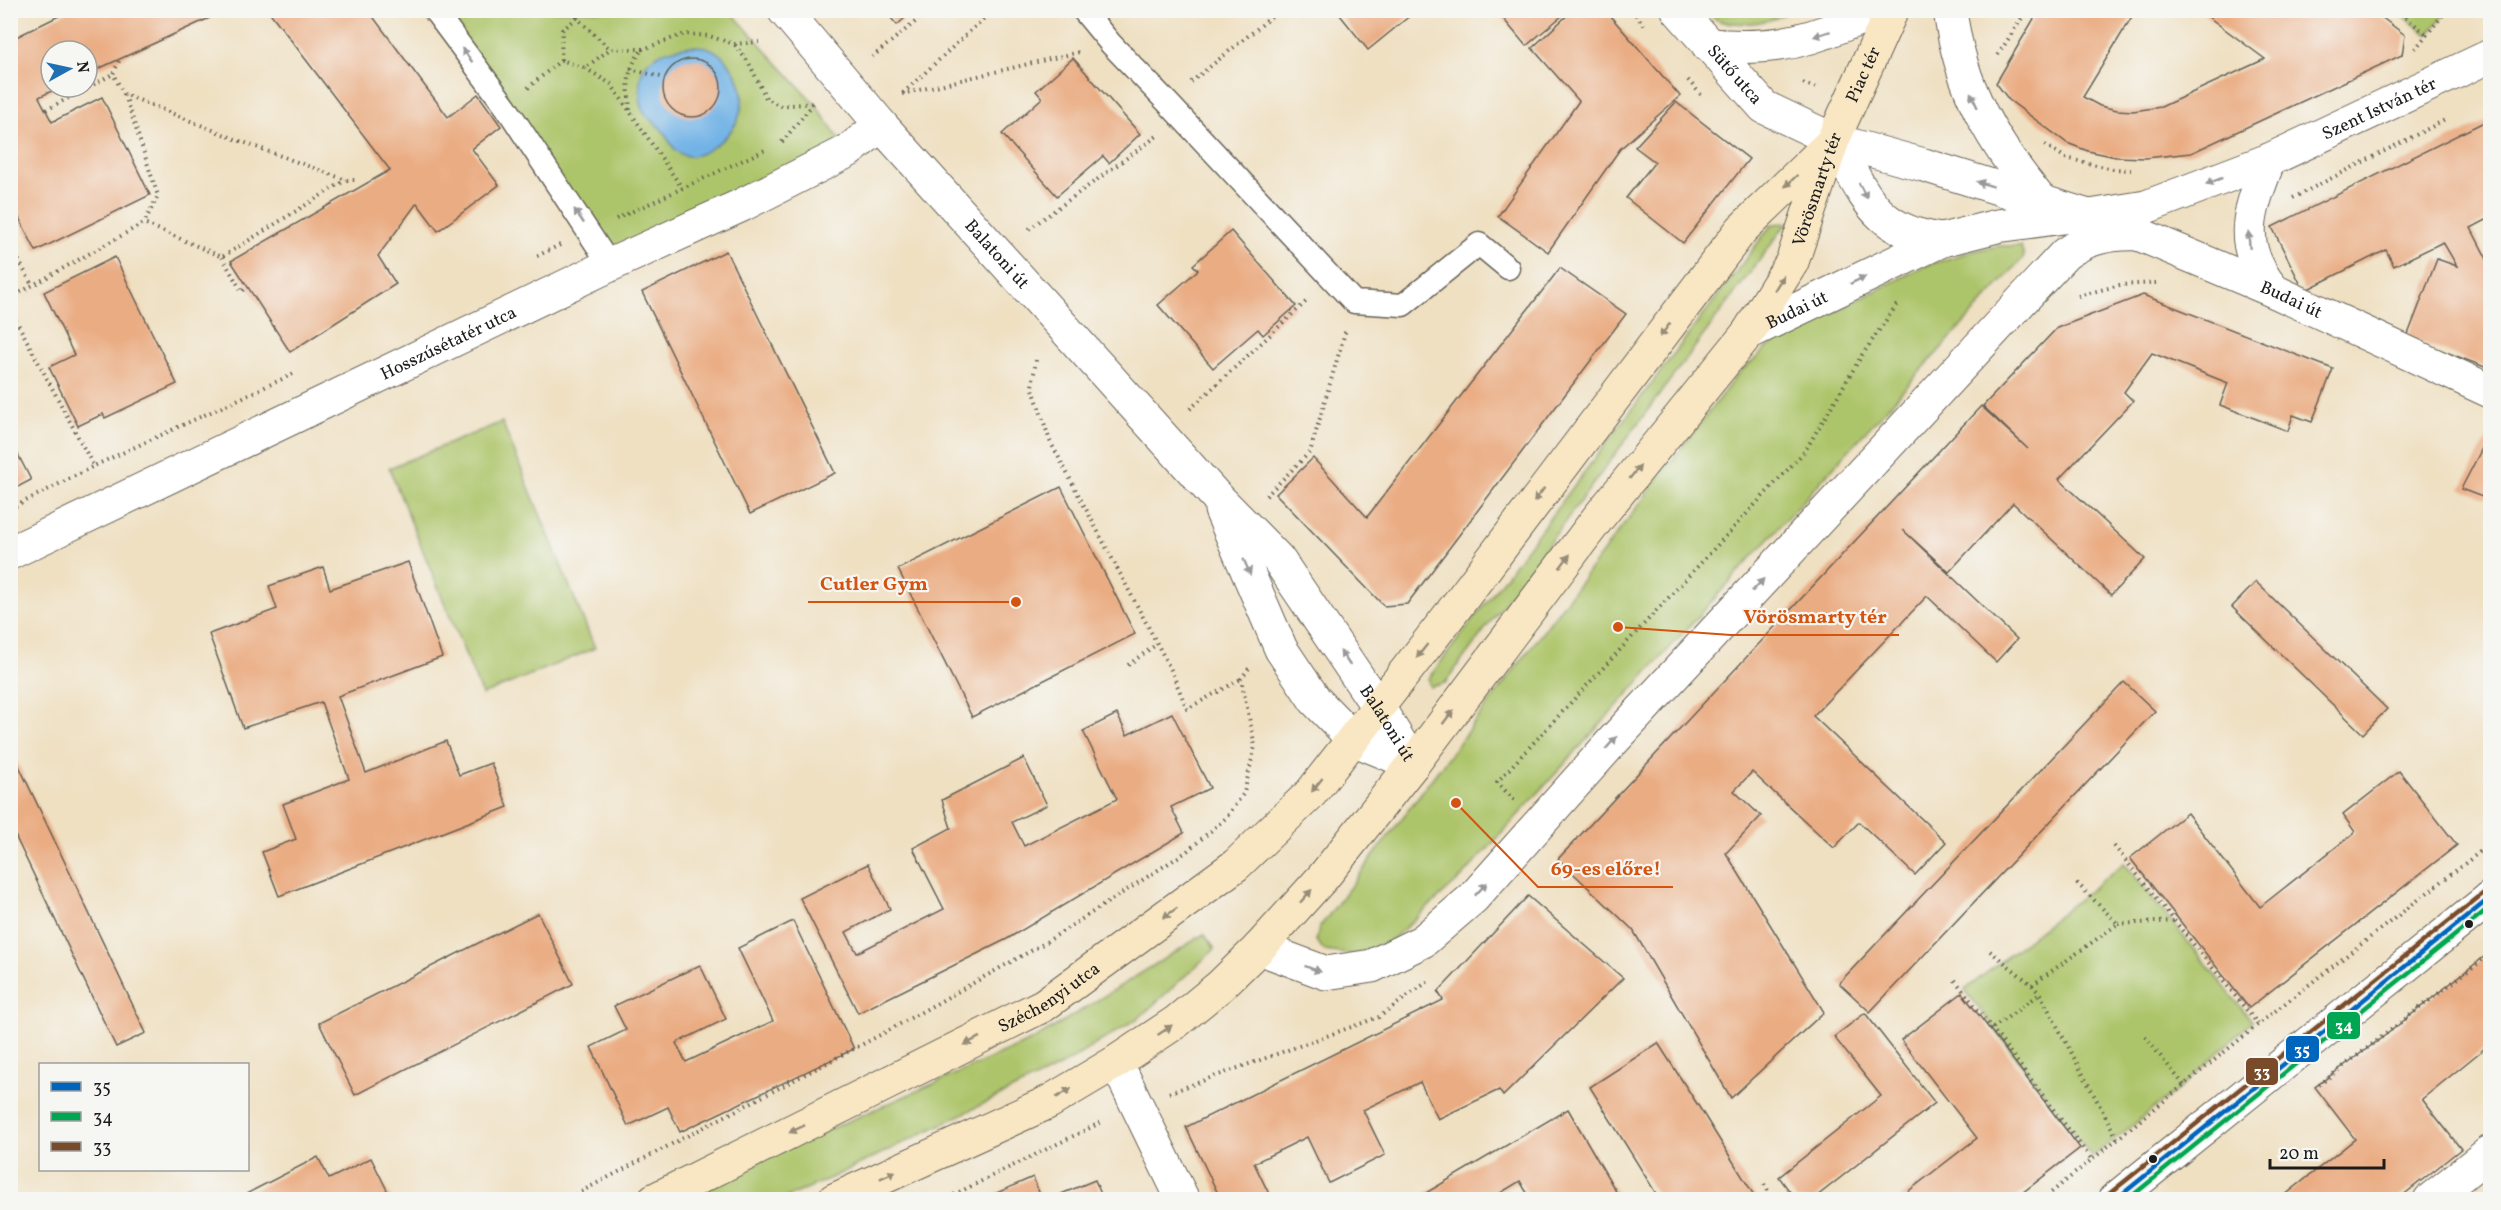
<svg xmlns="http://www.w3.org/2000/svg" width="2501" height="1210" font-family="Vollkorn,serif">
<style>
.green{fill:#adc56b;stroke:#647044;stroke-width:1.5}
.water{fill:#72b3e6;stroke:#476881;stroke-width:1.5}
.building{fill:#eaac82}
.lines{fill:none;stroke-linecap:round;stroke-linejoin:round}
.service-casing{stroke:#666156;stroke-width:25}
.minor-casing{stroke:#666156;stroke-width:35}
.tertiary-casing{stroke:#666156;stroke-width:35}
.secondary-casing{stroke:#666156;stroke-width:35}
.path{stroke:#666156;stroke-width:4;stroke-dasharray:1.5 4.5;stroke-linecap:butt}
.service{stroke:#fff;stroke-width:22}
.minor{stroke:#fff;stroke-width:33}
.tertiary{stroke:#fff;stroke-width:33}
.secondary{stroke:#f9e7c3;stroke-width:33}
.bus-1-casing{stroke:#f6f6f2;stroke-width:9}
.bus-2-casing{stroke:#f6f6f2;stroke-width:9}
.bus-3-casing{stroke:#f6f6f2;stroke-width:9}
.bus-1{stroke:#0065bd;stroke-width:4.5}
.bus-2{stroke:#00a651;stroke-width:4.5}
.bus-3{stroke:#7a4b2a;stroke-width:4.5}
.oneway{fill:#999}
.oneway2{fill:#968c78}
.bus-dot{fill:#1c1c1c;stroke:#f6f6f2;stroke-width:2}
.labels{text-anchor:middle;stroke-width:4.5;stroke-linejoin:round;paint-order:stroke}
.street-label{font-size:18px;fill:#1c1c1c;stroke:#f6f6f2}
.leader{fill:none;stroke:#d4530e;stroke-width:2}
.callout-dot{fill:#d4530e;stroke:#f6f6f2;stroke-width:2}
.callout-label{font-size:20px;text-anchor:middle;font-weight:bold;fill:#d4530e;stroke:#f6f6f2;stroke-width:4.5;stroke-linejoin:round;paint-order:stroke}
.line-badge{stroke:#f6f6f2;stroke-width:2}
.badge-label{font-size:16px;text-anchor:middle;font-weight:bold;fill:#fff}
</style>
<rect width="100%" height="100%" fill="#f6f6f2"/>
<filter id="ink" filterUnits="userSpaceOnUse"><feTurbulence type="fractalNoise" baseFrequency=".0167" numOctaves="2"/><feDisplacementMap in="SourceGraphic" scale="12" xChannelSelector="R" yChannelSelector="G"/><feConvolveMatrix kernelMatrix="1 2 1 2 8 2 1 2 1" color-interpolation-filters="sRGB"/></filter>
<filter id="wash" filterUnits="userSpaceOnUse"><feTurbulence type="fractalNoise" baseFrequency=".008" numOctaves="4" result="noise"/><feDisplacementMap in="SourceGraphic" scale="24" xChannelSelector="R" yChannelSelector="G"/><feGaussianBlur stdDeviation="1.35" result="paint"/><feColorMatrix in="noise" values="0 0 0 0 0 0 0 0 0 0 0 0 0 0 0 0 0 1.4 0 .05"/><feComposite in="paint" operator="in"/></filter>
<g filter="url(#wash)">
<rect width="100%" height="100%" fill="#efe0c2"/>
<g class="green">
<polygon points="434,11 730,11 814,103 848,151 610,265"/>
<path d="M 1701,11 L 1789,11 C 1772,24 1743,25 1723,22 C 1716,20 1708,14 1701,11 Z"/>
<polygon points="2396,11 2447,11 2428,35"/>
<polygon points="1787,223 1445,683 1430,687 1428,679 1772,224"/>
<polygon points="1998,246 2021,246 2024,257 1462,877 1387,944 1354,955 1325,951 1316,941 1319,928 1736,376 1770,345 1922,267 1972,251"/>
<polygon points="502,422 595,648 482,695 389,468"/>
<polygon points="2124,863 2252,1021 2184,1085 2092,1157 1965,990"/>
<polygon points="1204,934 1215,949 1140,1017 1059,1067 833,1177 783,1199 683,1200 785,1149 1035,1039"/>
</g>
<path class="water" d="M 691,46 C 697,46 704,46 709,48 C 718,51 724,58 730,65 C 751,93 744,124 717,144 C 709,150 698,157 688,156 C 673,154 671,142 663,131 C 658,124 648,120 644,112 C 641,106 640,96 640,90 C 637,57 664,49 691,46 Z"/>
<g id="blocks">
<g class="building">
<polygon points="71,10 227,10 87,74 87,51 51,51 51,87 60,87 39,97 52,122 102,97 150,195 36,251 10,200 10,40"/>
<polygon points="268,10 368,10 448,117 478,94 501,126 472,149 499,185 438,231 417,203 378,256 396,284 290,352 231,261 390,170"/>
<polygon points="884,10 914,10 897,25"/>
<polygon points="1336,10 1417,10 1368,50"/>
<polygon points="1496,10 1569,10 1526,46"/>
<polygon points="1573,10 1605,10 1680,96 1620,149 1548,252 1498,216 1579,101 1532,48"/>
<polygon points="2039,10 2136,10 2083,97 2100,106 2117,110 2133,111 2161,107 2265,59 2199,10 2372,10 2405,35 2402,55 2191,153 2146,158 2116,157 2088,151 2067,143 2009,100 1996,83"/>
<polygon points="1073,58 1140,134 1109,163 1103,156 1057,196 1002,134 1042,98 1036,91"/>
<circle cx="692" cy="88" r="29"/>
<polygon points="1676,102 1749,159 1683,243 1626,198 1655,162 1635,147"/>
<polygon points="2490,119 2490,218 2471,228 2490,265 2490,369 2407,337 2437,259 2457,266 2443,242 2394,266 2386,250 2304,291 2272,227"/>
<polygon points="1231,231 1296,306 1263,335 1258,329 1213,368 1158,305 1198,270 1193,265"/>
<polygon points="726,251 835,473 750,514 642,292"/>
<polygon points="115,257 177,384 105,418 103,414 78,426 49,367 74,355 44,292"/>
<polygon points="1560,268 1626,314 1407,604 1384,606 1276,494 1313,458 1367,517"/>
<polygon points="2143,295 2333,369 2312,422 2293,415 2288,431 2220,405 2228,383 2152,353 2124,392 2133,401 2059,479 2145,559 2111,595 2013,503 1949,572 1903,530 2017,639 1996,662 1927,596 1813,716 1946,842 1915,875 1859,822 1834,848 1752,772 1734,791 1761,816 1726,853 1824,1012 1731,1098 1633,930 1558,859 1981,406 2028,449 1983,406 2057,328"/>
<polygon points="2490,433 2490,500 2461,489"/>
<polygon points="10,439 31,480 10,491"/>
<polygon points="1061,487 1135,634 972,717 898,569"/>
<polygon points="408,562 442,657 338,696 366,773 446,741 459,775 491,763 508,807 279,896 262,852 296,839 283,804 349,779 321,702 243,728 209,634 277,609 269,586 323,567 330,589"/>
<polygon points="2256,582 2387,709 2363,734 2232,607"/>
<polygon points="2124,682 2155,711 1870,1012 1839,983"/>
<polygon points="1172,713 1210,788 1171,807 1184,833 1007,939 858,1013 800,898 868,864 890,909 846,932 857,953 944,909 913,848 951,828 942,800 1024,758 1047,805 1012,822 1024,846 1117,799 1083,731 1117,714 1127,735"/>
<polygon points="10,747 146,1033 116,1047 10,825"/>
<polygon points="2399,771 2457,845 2249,1008 2130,858 2187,813 2260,907 2355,832 2343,815"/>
<polygon points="1528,896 1623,978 1503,1096 1499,1090 1438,1119 1420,1082 1363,1110 1385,1155 1329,1183 1307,1137 1254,1163 1272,1200 1221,1200 1186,1127 1443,1000 1438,992"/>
<polygon points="538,913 573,984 355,1095 319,1023"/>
<polygon points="793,921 854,1049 680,1132 668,1107 628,1126 591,1047 626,1030 614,1006 700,965 726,1019 676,1043 686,1062 773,1021 738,948"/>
<polygon points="2490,952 2490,1044 2422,1099 2461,1149 2397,1200 2279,1200 2355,1139 2315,1087 2387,1034"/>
<polygon points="1962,993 2080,1148 2013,1200 1897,1200 1977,1138 1901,1040"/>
<polygon points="1865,1013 1935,1103 1812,1200 1796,1200 1779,1177 1881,1096 1834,1037"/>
<polygon points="1658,1043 1701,1110 1757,1200 1660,1200 1590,1087"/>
<polygon points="1568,1109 1621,1200 1531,1200 1520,1181 1497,1195 1500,1200 1414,1200"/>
<polygon points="318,1157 329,1179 371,1158 392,1200 246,1200 244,1195"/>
<polygon points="1033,1177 1042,1200 981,1200"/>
<polygon points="1095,1180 1103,1199 1049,1199"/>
</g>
</g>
</g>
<g filter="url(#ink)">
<use href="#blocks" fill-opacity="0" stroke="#666156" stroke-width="1.5"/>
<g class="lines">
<g class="service-casing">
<g id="service">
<polyline points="434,10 506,107 610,265"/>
<polyline points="1083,10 1111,44 1167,102 1354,302 1403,305 1479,244 1508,268"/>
</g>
</g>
<g class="minor-casing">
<g id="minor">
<path id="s1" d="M 784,10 L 881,125 L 1214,494 L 1278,559 L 1378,707 L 1413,764"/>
<path id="s2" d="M 1678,10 L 1764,107 L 1833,140"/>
<path d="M 1708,45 C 1762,49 1795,46 1846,24 C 1856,20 1867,17 1876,10"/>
<path d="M 2269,160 C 2249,212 2235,245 2274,291"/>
<path id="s3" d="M 2090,216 L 2146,207 L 2269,160 L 2490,56"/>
<polyline points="1221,510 1281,649 1315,700 1353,739 1413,764"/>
<path id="s4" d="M 10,553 L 610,265 L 742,205 L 848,151 L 881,125"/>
<path d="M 1259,948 L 1326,973 L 1372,966 L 1423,941 L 1473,898 L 1612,742 L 2065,254 C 2088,237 2111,233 2139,234"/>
<polyline points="1116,1062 1183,1200"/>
<polyline points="2430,1200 2490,1152"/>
</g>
</g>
<g class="tertiary-casing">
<g id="tertiary">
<path d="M 1950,10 C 1960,88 1992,142 2041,201"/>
<path id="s5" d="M 1833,140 L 1924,165 L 2117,225 L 2274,291 L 2490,391"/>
<path d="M 1833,140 C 1866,194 1872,231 1942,240"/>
<path id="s6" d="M 1748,333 L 1942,240 L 1997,226 L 2071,216"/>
<polyline points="2114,1200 2490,898"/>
</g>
</g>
<g class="secondary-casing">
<g id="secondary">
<path id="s7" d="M 654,1200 L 1044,1005 L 1236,865 L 1311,793 L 1452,612 L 1742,229 L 1830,144"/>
<path id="s8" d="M 834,1200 L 1049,1102 L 1116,1062 L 1176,1022 L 1220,986 L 1259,948 L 1324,876 L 1413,764 L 1598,518 L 1748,333 L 1792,262 L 1833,140 L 1892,10"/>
</g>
</g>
<g class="path">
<polyline points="1632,10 1644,25"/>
<polyline points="2396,10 2428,35"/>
<polyline points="577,18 579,10"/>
<polyline points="735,45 749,63 766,98 780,106 814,103"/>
<polyline points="2415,49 2447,10"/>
<polyline points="1998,55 2027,10"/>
<polyline points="872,57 930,10"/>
<polyline points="561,60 562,30 577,18 610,49"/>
<polyline points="119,61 113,74 124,94 240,141 346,180 358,180"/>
<polyline points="585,68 611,84 682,188"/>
<polyline points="630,69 665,78"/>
<polyline points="1688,80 1703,97"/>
<polyline points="1191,82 1280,10"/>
<polyline points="1803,83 1819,89"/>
<polyline points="528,88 561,60 585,68 610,49 643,49 685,34 709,36 734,44 759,42"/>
<polyline points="903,93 993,10"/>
<polyline points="902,94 1079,52"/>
<polyline points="125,95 158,196 144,223"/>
<polyline points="46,110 113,74"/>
<path d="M 630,110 C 628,85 625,71 642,50"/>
<polyline points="782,142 814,103"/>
<polyline points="2045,145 2066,158 2113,169 2131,170"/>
<polyline points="2293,198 2447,119"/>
<polyline points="616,219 767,149"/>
<polyline points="1029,229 1157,136"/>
<polyline points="10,244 32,285"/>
<polyline points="537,256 560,245"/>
<polyline points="222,257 242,292 246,287"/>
<polyline points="2078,296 2120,285 2156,283"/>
<polyline points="10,298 144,223 222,257 346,180"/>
<polyline points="10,309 94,467"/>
<polyline points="1036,360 1032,386 1050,441 1171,670 1187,709 1241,679"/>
<polyline points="1190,409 1309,299"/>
<polyline points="1266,496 1310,452 1346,329"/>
<polyline points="10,509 94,466 293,374"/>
<polyline points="1128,665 1157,644"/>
<polyline points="1514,800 1497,782 1805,451 1862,355 1898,303"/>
<polyline points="2114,846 2258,1024"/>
<polyline points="2118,924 2174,921"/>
<polyline points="1990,951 2032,985 2040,994 2118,1140"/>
<polyline points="1955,980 2092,1160"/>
<polyline points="2032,985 2118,924 2075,881"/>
<polyline points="1993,1028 2040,994"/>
<polyline points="2145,1037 2184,1085"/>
<polyline points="2319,1085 2490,954"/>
<polyline points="1169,1093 1379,1017 1430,980"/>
<polyline points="1764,1184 1774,1200"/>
<polyline points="565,1200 882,1034 1043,944 1186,852 1226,818 1244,793 1255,746 1241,679 1250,667"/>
<polyline points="943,1200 1104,1121"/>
<polyline points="2042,1200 2265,1019 2490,844"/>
</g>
<use href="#service" class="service"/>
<use href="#minor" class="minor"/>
<use href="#tertiary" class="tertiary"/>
<use href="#secondary" class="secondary"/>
<g class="bus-1-casing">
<polyline id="bus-1" points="2115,1200 2490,898"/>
</g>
<g class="bus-2-casing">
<polyline id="bus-2" points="2127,1200 2490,907"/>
</g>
<g class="bus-3-casing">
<polyline id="bus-3" points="2109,1194 2485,892"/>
</g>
<use href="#bus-1" class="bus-1"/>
<use href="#bus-2" class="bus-2"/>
<use href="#bus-3" class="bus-3"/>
</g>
<defs><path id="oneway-solid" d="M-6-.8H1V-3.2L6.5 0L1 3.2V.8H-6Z" transform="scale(1.5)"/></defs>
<g class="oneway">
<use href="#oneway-solid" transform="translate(1822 34) rotate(162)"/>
<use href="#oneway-solid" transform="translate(467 55) rotate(-127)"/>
<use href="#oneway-solid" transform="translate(1974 100) rotate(-115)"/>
<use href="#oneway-solid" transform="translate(2214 181) rotate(159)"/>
<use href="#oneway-solid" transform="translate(1985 184) rotate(-163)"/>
<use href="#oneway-solid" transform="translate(1863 191) rotate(62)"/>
<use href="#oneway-solid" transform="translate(579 216) rotate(-124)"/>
<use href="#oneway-solid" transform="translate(2249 240) rotate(-95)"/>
<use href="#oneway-solid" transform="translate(1858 280) rotate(-26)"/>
<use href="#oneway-solid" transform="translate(1247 567) rotate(66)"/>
<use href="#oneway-solid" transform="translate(1758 585) rotate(-47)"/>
<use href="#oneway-solid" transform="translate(1345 658) rotate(-124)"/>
<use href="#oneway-solid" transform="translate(1611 743) rotate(-48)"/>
<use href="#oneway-solid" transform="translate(1481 889) rotate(-47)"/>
<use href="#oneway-solid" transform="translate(1313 969) rotate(20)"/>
</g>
<g class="oneway2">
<use href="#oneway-solid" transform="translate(1791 181) rotate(136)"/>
<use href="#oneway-solid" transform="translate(1779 283) rotate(-58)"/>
<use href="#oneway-solid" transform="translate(1665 330) rotate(127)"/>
<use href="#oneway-solid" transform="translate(1635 472) rotate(-51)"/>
<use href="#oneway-solid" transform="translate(1539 495) rotate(127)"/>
<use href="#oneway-solid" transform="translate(1565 561) rotate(-53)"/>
<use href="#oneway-solid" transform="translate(1422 651) rotate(128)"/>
<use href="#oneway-solid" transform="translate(1448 717) rotate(-53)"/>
<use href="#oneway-solid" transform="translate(1317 785) rotate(128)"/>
<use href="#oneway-solid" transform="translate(1306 896) rotate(-48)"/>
<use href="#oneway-solid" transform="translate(1170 913) rotate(144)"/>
<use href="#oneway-solid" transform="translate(1165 1030) rotate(-34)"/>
<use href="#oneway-solid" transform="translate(972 1041) rotate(153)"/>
<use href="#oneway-solid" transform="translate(1064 1093) rotate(-31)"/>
<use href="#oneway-solid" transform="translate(797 1129) rotate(154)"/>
<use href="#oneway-solid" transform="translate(888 1175) rotate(-24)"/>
</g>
</g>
<g class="bus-dot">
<circle cx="2469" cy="924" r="5"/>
<circle cx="2153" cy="1159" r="5"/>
</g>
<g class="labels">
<g class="street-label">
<text dy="6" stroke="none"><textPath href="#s2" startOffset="86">Sütő utca</textPath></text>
<text dy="6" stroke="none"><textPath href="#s8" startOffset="1568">Piac tér</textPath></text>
<text dy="6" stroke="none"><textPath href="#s3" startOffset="310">Szent István tér</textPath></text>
<text dy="6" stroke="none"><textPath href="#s8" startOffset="1444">Vörösmarty tér</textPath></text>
<text dy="6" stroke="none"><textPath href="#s1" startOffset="324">Balatoni út</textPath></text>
<text dy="6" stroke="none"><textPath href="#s5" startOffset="486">Budai út</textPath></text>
<text dy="6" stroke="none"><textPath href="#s6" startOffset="54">Budai út</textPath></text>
<text dy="6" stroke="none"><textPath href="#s4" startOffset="486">Hosszúsétatér utca</textPath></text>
<text dy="6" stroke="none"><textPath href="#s1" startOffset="936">Balatoni út</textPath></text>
<text dy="6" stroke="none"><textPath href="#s7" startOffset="444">Széchenyi utca</textPath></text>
</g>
</g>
<path class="leader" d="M1016 602L940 602H808M1618 627L1731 635H1899M1456 803L1538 887H1673"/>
<g class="callout-dot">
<circle cx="1016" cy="602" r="6"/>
<circle cx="1618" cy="627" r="6"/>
<circle cx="1456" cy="803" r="6"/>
</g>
<g class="callout-label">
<text x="874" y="590">Cutler Gym</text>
<text x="1815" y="623">Vörösmarty tér</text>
<text x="1606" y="875">69-es előre!</text>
</g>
<g class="line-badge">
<rect x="2326" y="1011" width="35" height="29" rx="6" fill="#00a651"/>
<rect x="2285" y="1035" width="35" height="28" rx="6" fill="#0065bd"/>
<rect x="2245" y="1057" width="34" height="29" rx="6" fill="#7a4b2a"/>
</g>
<g class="badge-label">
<text x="2344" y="1031">34</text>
<text x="2302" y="1055">35</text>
<text x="2262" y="1077">33</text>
</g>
<rect width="2501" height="1210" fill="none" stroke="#f6f6f2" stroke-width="36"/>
<rect x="39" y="1063" width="210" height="108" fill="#f6f6f2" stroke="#9f9f9c" stroke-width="1.5"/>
<rect x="51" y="1082" width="30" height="9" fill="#0065bd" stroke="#9f9f9c" stroke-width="1.5"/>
<text x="93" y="1093" font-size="18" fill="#1c1c1c">35</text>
<rect x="51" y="1112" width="30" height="9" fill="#00a651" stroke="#9f9f9c" stroke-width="1.5"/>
<text x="93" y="1123" font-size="18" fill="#1c1c1c">34</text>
<rect x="51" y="1142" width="30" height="9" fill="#7a4b2a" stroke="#9f9f9c" stroke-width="1.5"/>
<text x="93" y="1153" font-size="18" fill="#1c1c1c">33</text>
<g transform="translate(69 69) rotate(82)"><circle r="28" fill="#f6f6f2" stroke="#9f9f9c" stroke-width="1.5"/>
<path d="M0-4.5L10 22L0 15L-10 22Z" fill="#1f6fb2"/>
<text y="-9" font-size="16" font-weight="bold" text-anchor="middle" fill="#1c1c1c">N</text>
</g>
<path d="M2270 1159v9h114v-9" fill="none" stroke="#1c1c1c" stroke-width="3"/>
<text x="2279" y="1159" font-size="18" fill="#1c1c1c" stroke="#f6f6f2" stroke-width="4.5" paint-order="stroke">20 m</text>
</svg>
